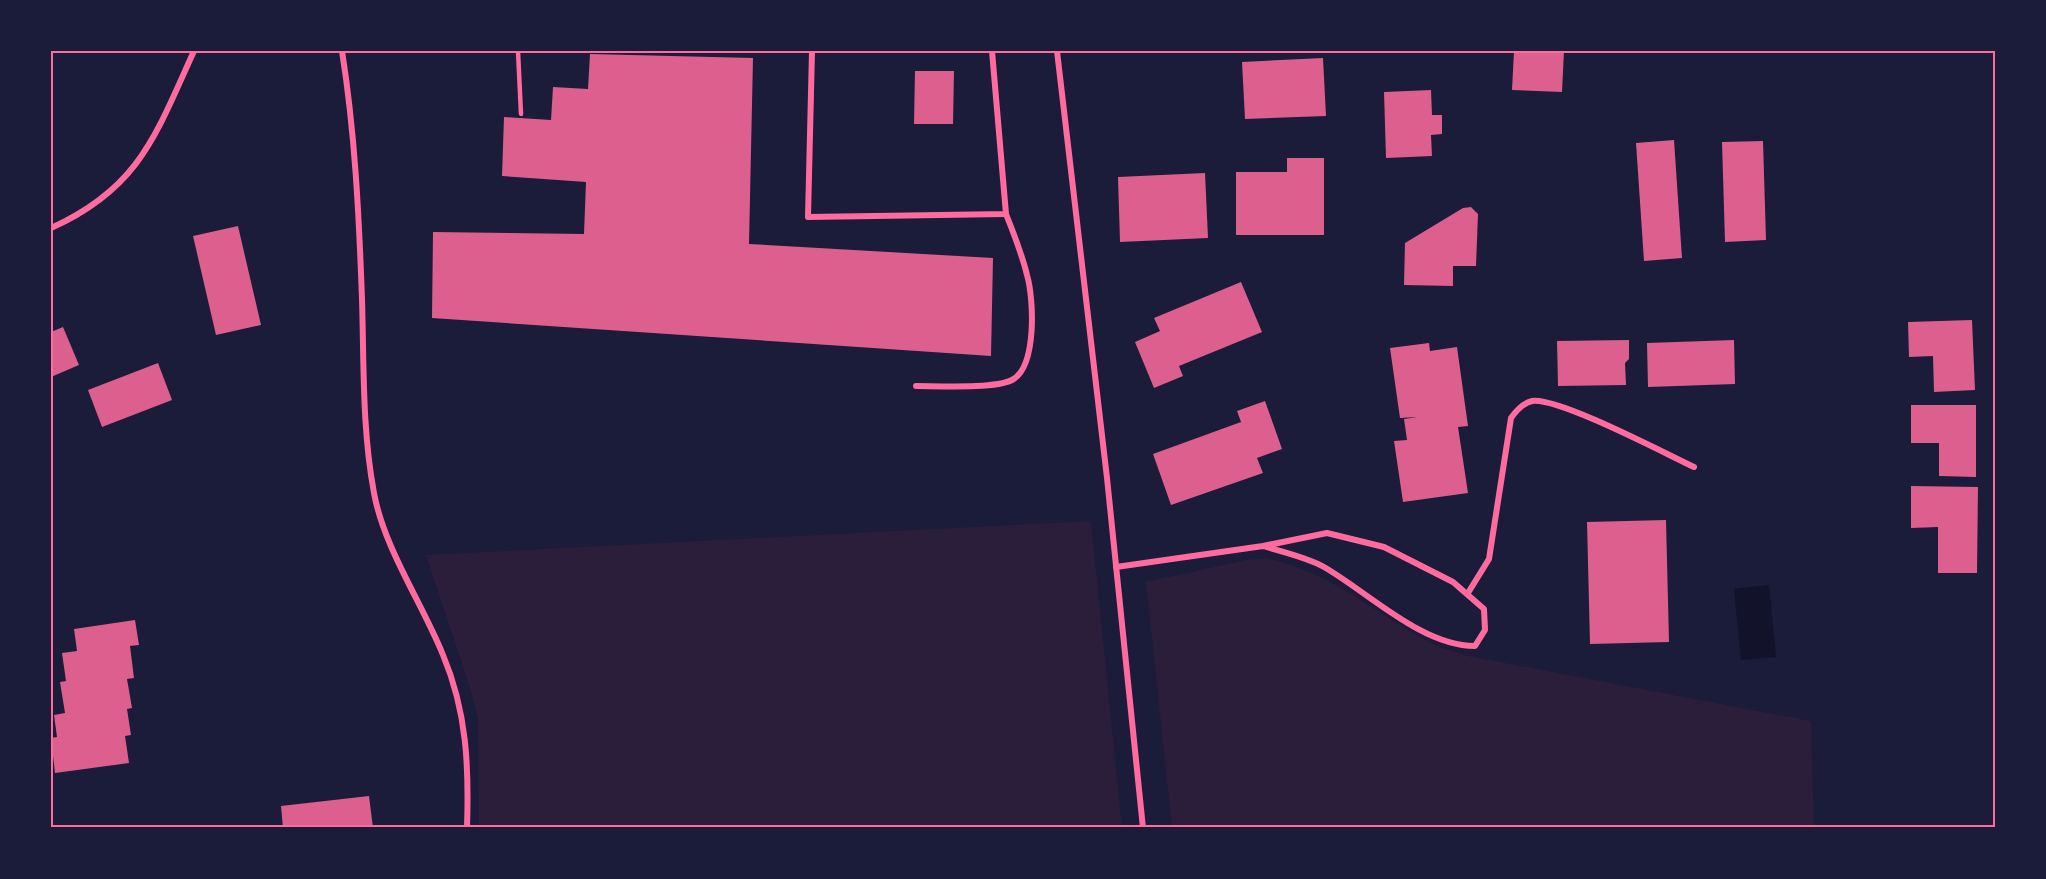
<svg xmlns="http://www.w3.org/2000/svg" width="2046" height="879" font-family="'Sofia Sans Condensed',sans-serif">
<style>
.green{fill:#2a1e3b}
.water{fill:#12122b}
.building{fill:#dd5f8e}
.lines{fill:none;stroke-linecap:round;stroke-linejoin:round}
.service{stroke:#ff6b9d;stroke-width:4.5}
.minor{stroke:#ff6b9d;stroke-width:6}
.neatline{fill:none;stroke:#ff6b9d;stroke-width:2}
</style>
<rect width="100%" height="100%" fill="#1b1b3a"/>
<g class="green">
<polygon points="1091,521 1122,828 479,828 478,719 470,688 426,555"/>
<path d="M 1266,558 C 1334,573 1374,613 1433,644 C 1444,649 1457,652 1468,656 L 1811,721 L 1814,828 L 1172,828 L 1146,582 L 1246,560 Z"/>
</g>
<polygon class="water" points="1769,585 1776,657 1741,660 1734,589"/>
<g class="building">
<polygon points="1514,51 1564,51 1562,92 1512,90"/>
<polygon points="590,54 753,58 749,244 993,258 991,356 432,318 433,232 584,234 586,182 502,176 504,117 551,120 553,87 588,89"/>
<polygon points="1323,58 1326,116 1245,119 1242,62"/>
<polygon points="915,71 954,71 953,124 914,124"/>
<polygon points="1431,90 1432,115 1442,115 1442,134 1431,135 1432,156 1386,158 1384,92"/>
<polygon points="1674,140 1682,258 1644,261 1636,143"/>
<polygon points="1763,141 1766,240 1725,242 1722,142"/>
<polygon points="1287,158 1324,158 1324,235 1236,235 1236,172 1287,172"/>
<polygon points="1205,173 1208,238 1120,242 1118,177"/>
<polygon points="1471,207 1478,214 1476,266 1453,266 1453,286 1404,285 1405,243 1463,208"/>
<polygon points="238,226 261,325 216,335 193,236"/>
<polygon points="1241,282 1262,332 1179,366 1183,376 1154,388 1135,342 1160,331 1154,318"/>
<polygon points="1972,320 1975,390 1934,392 1933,356 1909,357 1908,322"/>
<polygon points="63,327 79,365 51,377 51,332"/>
<polygon points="1629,340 1629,359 1625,363 1626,385 1558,386 1557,341"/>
<polygon points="1734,340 1735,384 1648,387 1647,343"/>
<polygon points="1429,343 1430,351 1457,347 1468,426 1458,427 1468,493 1403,502 1394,441 1407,440 1404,419 1417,417 1400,418 1390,348"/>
<polygon points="158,363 172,400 102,427 88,390"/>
<polygon points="1265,401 1282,449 1257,458 1263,473 1171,505 1153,454 1241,422 1237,411"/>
<polygon points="1911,405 1976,405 1976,477 1939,476 1939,443 1911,443"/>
<polygon points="1911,486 1978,487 1977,573 1938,573 1938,527 1911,528"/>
<polygon points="1666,520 1669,642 1590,644 1587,522"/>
<polygon points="135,620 139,645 130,646 134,678 127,679 132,708 127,709 131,735 125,736 129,763 55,773 51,738 57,737 54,715 65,713 60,682 66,681 62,653 77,651 74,629"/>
<polygon points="369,796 373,828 283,828 281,806"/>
</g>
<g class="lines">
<polyline class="service" points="518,51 521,114"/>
<g class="minor">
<path d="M 342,51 C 355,133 359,216 362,299 C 364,364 362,429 374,493 C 384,548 422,603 443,655 C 467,712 469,767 467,828"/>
<polyline points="812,51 808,217 1006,214 992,51"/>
<polyline points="1057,51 1107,478 1143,828"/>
<path d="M 51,228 C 140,188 156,134 194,51"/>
<path d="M 916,386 C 938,386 995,389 1012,380 C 1037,367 1034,299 1027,275 C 1022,254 1014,234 1006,214"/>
<path d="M 1116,567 L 1263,546 L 1327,533 L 1384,547 L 1453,582 L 1484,609 L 1485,630 L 1475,646 C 1422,646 1369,593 1324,567 C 1306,557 1282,552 1263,546"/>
<path d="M 1468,593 L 1489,559 L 1511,418 C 1516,411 1523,403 1532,401 C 1558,397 1664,453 1694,467"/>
</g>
</g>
<rect width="2046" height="879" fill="none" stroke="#1b1b3a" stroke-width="105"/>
<rect x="52" y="52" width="1942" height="774" class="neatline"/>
</svg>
